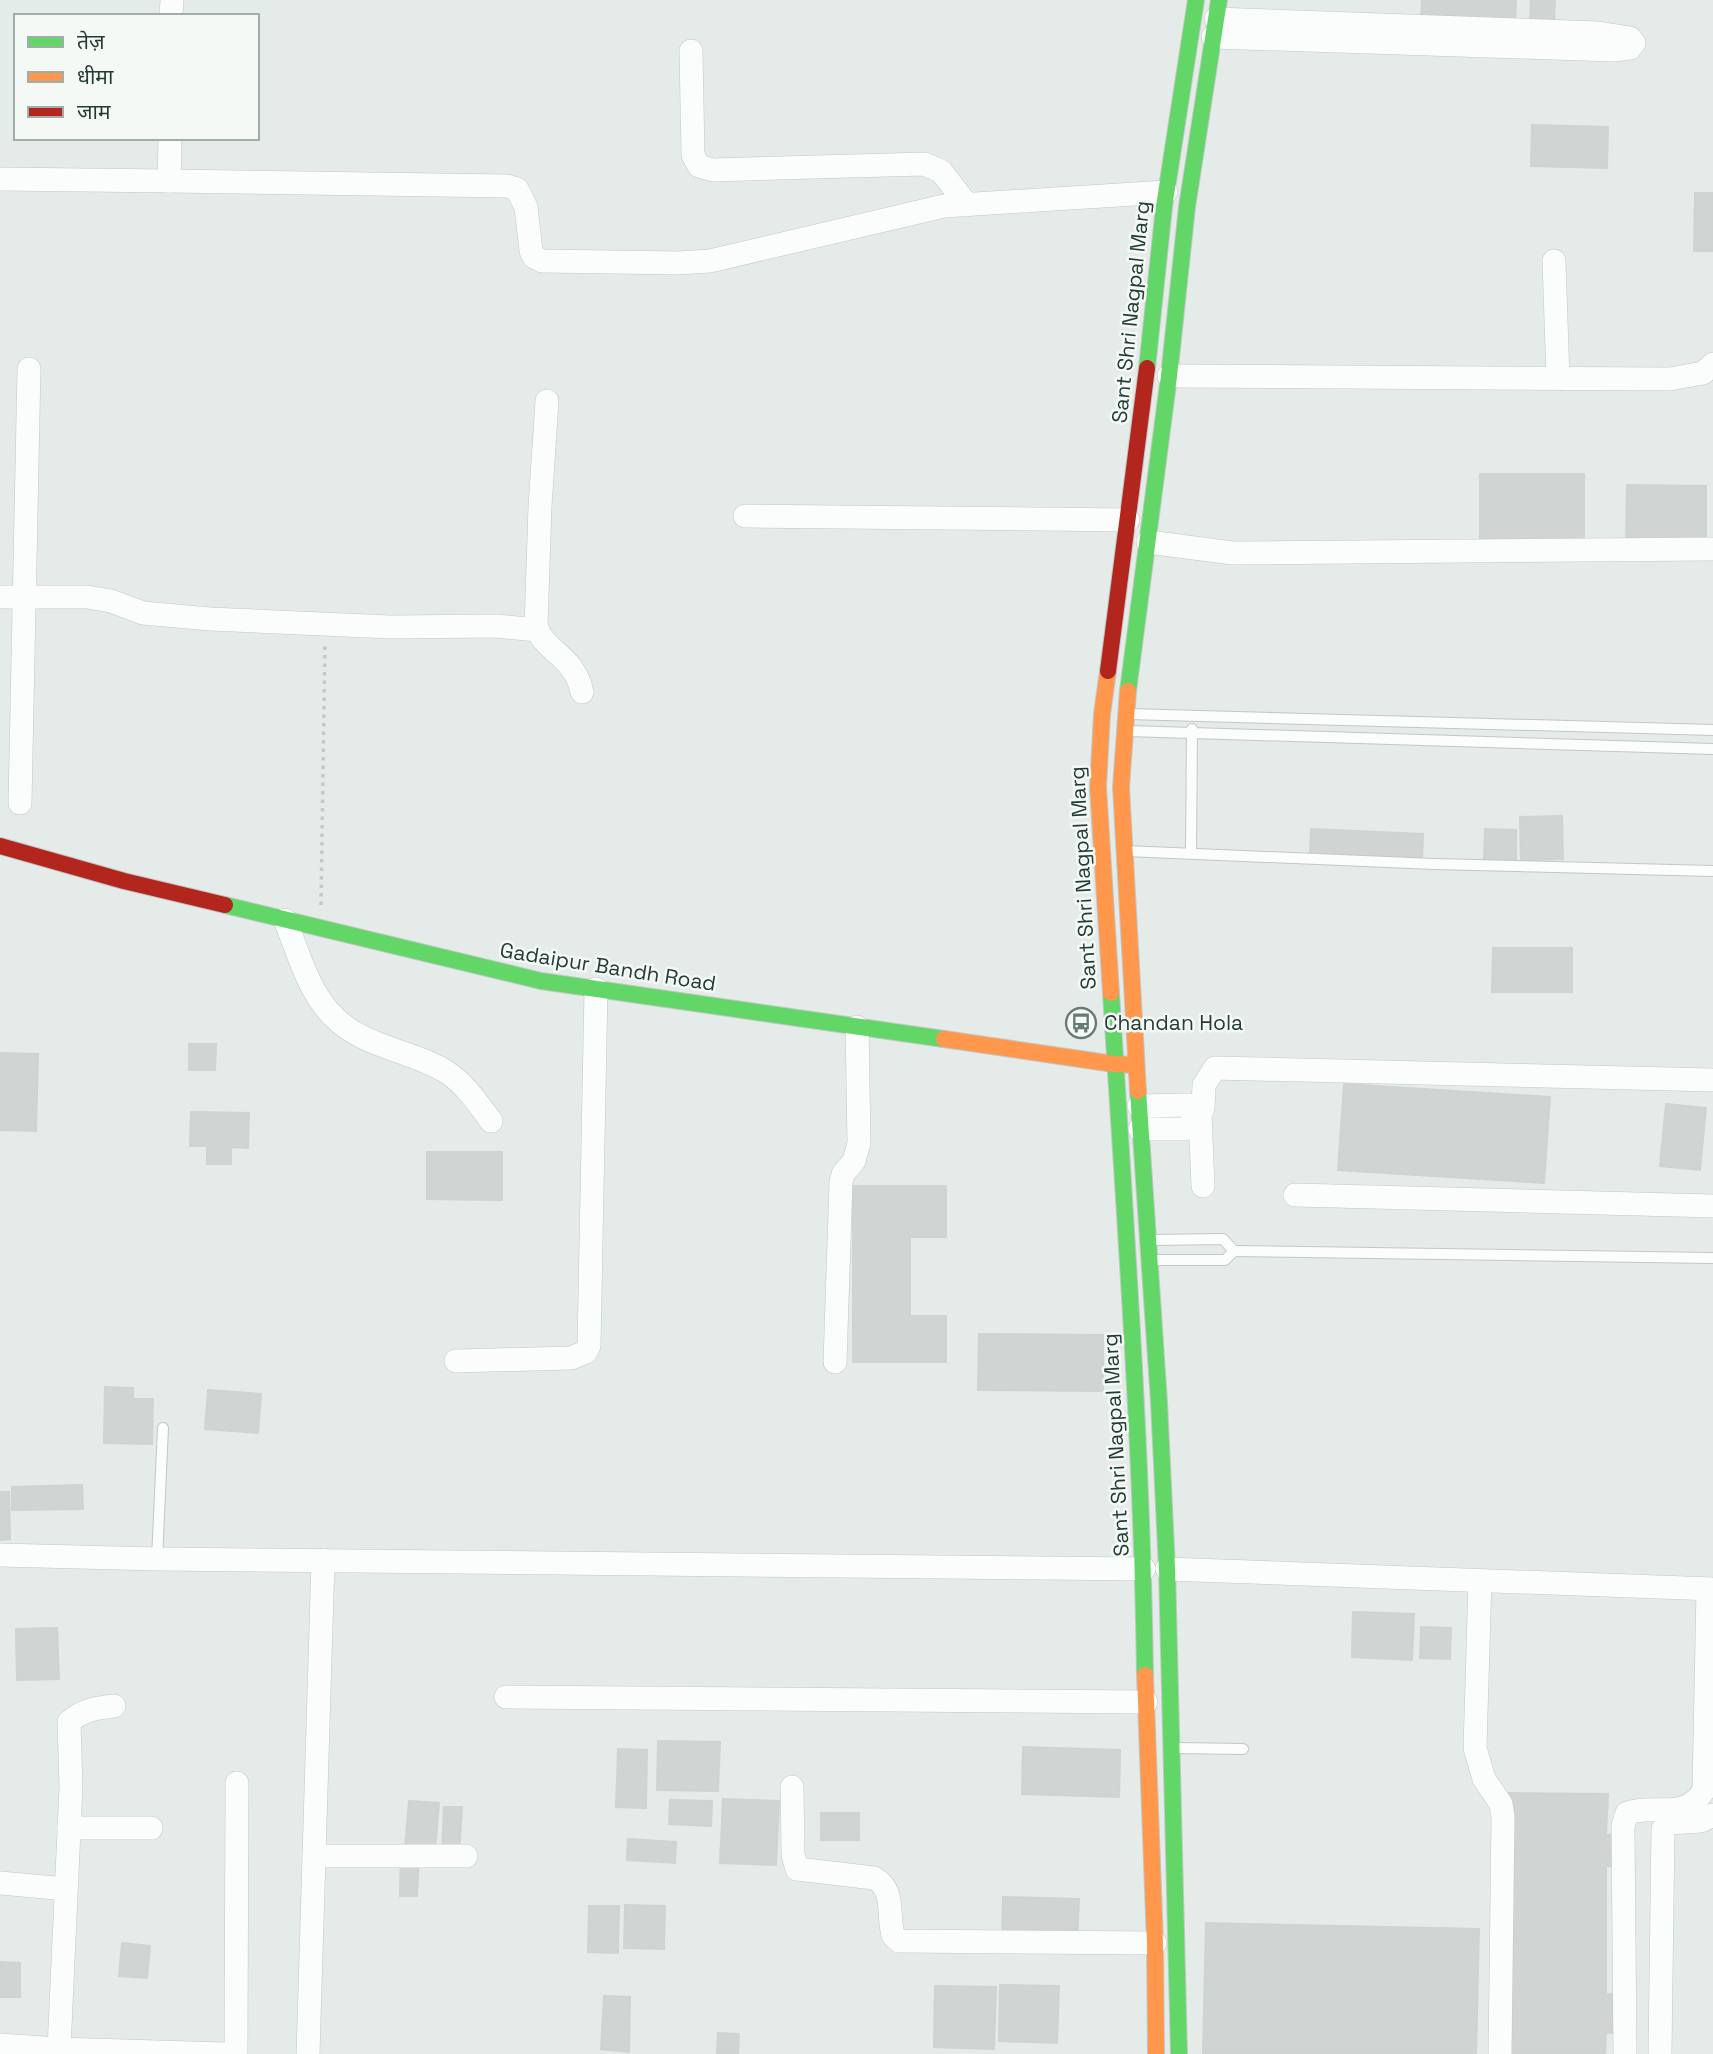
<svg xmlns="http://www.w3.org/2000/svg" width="1713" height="2054" font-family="'Space Grotesk','Noto Sans Devanagari',sans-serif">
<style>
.building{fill:#d0d4d2;stroke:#ced4d1;stroke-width:2}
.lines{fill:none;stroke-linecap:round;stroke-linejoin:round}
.lane-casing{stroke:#c2c8c5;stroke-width:12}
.street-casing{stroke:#c2c8c5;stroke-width:24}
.fast-casing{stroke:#c1c8c5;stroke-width:18}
.slow-casing{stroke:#c1c8c5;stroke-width:18}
.jam-casing{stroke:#c1c8c5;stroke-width:18}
.path{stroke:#c2cac6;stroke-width:3.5;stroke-dasharray:3.5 5;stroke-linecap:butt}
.lane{stroke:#fbfcfc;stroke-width:10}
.street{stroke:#fbfcfc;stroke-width:23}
.fast{stroke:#63d668;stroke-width:16}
.slow{stroke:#ff974d;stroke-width:16}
.jam{stroke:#b3261e;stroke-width:16}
.labels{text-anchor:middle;stroke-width:5;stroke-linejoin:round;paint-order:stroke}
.street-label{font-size:21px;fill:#233d35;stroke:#f4f9f6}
.poi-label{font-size:21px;fill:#233d35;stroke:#f4f9f6;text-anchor:start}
</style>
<rect width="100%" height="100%" fill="#e5ebe8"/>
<g class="building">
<polygon points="1422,0 1516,0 1515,27 1421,22"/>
<polygon points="1531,0 1555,0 1554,23 1530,22"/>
<polygon points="1532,125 1608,127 1607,168 1531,166"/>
<polygon points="1695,193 1713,193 1713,251 1694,251"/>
<rect x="1480" y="474" width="104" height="66"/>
<polygon points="1627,485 1706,486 1706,546 1626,545"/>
<polygon points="1562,816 1563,859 1521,860 1520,817"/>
<polygon points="1311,829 1423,834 1422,861 1310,856"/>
<polygon points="1485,829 1516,830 1516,859 1484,859"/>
<polygon points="1493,948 1572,948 1572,992 1492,992"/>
<polygon points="189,1044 216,1044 215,1070 189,1070"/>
<polygon points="0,1053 38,1054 36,1131 0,1130"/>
<polygon points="1344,1084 1550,1097 1544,1183 1338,1170"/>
<polygon points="1666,1104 1706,1108 1700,1170 1660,1166"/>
<polygon points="191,1112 249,1113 248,1148 231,1147 231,1164 207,1164 207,1146 190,1146"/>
<polygon points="427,1152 502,1152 502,1200 427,1199"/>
<polygon points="853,1186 946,1186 946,1237 910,1237 910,1316 946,1316 946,1362 853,1362"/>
<polygon points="979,1334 1103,1335 1103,1391 978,1390"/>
<polygon points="105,1387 133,1388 133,1399 153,1399 152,1444 104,1443"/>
<polygon points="208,1390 261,1394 258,1433 205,1429"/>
<polygon points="82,1485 83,1509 12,1510 12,1487"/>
<polygon points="0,1492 9,1492 10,1539 0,1540"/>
<polygon points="1353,1612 1414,1614 1412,1660 1352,1657"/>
<polygon points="1421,1627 1451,1628 1450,1659 1420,1658"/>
<polygon points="57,1628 59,1679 17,1680 16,1629"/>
<polygon points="658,1741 720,1742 718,1791 657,1790"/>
<polygon points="1023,1747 1120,1750 1119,1797 1022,1794"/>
<polygon points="618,1749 647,1750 646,1808 616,1807"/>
<polygon points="1504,1793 1608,1794 1606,1835 1626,1833 1625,1866 1606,1866 1606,1994 1626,1995 1626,2032 1606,2033 1605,2054 1505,2054"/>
<polygon points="723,1799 779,1801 776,1865 720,1863"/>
<polygon points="670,1800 712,1801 711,1826 669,1824"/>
<polygon points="409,1801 439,1803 435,1851 405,1849"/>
<polygon points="444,1807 462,1807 459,1855 442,1854"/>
<rect x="821" y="1813" width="38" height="27"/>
<polygon points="628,1839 676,1842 675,1863 627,1860"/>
<polygon points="401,1857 419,1858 417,1896 400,1896"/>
<polygon points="1003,1897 1079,1899 1077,1942 1002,1941"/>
<polygon points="625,1905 665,1906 664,1949 624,1948"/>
<polygon points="589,1906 619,1906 618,1953 588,1952"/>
<polygon points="1206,1923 1479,1929 1476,2054 1203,2054"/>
<polygon points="122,1943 150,1946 147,1978 119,1976"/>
<polygon points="0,1962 20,1963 20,1997 0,1997"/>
<polygon points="1000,1985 1059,1986 1057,2043 999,2041"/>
<polygon points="935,1986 996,1987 994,2049 934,2047"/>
<polygon points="604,1996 630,1997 629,2052 601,2049"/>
<polygon points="718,2033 739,2034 738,2054 717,2054"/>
</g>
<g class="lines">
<g class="lane-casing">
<g id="lane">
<polyline points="1128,714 1713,730"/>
<polyline points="1128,731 1713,749"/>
<polyline points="1126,851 1434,864 1713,871"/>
<polyline points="1191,853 1192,729"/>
<polyline points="1151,1240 1223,1239 1234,1251 1225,1260 1153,1260"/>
<polyline points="1234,1251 1713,1258"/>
<polyline points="157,1559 163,1428"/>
<polyline points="1176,1748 1243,1749"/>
</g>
</g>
<g class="street-casing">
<g id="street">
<polyline points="171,16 172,0"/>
<polyline points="1213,37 1613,50 1630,48 1634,43 1630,38 1598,33 1216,19"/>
<polyline points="691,51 693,155 699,166 713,170 924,164 941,171 967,205"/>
<polyline points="170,138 169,181 507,186 517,189 526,207 531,251 534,257 542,261 678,263 710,261 944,206 1166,192"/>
<polyline points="0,179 169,181"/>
<polyline points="1554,261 1558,379"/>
<polyline points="1169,376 1670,379 1703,373 1713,364"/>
<path d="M 547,401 L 540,507 L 536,625 C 543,652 574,654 582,692"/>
<polyline points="745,516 1128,520"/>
<polyline points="1148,542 1233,553 1713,549"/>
<polyline points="0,597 87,597 111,601 143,613 210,619 390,627 496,626 537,630"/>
<polyline points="20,803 29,369"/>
<path d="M 285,920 C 298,952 308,991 333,1016 C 363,1048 413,1050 448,1073 C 466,1085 479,1105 491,1121"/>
<polyline points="1139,1106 1188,1105 1193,1114 1193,1125 1184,1129 1140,1129"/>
<polyline points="1193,1114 1200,1114 1203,1108 1204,1085 1215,1068 1713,1080"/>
<polyline points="1200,1114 1203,1186"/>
<polyline points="1295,1195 1713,1206"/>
<polyline points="456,1361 571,1358 586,1352 589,1346 596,989"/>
<polyline points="835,1362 841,1182 843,1174 854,1161 859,1143 857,1027"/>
<polyline points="0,1555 157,1559 1144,1569"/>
<polyline points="1167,1569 1713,1589"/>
<polyline points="1480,1581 1475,1748 1484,1779 1501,1804 1503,1817 1500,2054"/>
<polyline points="506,1697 1146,1702"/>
<path d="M 792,1787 L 793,1855 L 797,1869 L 874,1878 C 896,1890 887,1914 893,1935 L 899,1941 L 1155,1943"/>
<polyline points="69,1828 151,1828"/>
<polyline points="314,1856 466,1856"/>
<polyline points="0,1883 66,1889"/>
<polyline points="0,2045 59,2049 223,2054"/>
<path d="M 59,2049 L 71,1787 L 69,1722 C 82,1710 96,1708 114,1706"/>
<polyline points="236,2054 237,1783"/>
<polyline points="308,2054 323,1560"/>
<path d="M 1625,2054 L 1623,1826 L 1627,1813 C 1656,1803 1685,1822 1704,1790 L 1708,1589"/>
<polyline points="1660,2054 1663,1829 1668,1823 1701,1821 1713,1815"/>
</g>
</g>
<g class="fast-casing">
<g id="fast">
<polyline points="1147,368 1164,207 1196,0"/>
<polyline points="1128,691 1169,376 1187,207 1219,0"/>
<polyline points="225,905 541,981 944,1039"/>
<path d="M 1111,993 C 1125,1220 1142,1447 1145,1675"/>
<polyline points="1138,1091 1159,1402 1167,1569 1179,2054"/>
</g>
</g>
<g class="slow-casing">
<g id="slow">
<polyline points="1108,671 1102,714 1098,787 1111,993"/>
<polyline points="1128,691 1121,787 1138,1091"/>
<polyline points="944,1039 1114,1064 1135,1065"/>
<polyline points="1145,1675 1155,1943 1156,2054"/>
</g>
</g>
<g class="jam-casing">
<g id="jam">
<polyline points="1108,671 1147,368"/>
<polyline points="0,846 124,881 225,905"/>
</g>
</g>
<polyline class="path" points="321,905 325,643"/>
<use href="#lane" class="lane"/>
<use href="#street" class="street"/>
<use href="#fast" class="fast"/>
<use href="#slow" class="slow"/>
<use href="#jam" class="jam"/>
</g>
<defs>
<g id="bus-ring" transform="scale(1.575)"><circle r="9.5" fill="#f4f9f6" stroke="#677a74" stroke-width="1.5"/><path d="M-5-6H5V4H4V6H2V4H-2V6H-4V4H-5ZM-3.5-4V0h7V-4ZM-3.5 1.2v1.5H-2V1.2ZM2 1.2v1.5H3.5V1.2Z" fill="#677a74"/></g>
</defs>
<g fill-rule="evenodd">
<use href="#bus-ring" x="1081" y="1023"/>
</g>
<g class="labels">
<g class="street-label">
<text transform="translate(1131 312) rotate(-84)" y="7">Sant Shri Nagpal Marg</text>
<text transform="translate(1083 878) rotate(-93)" y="7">Sant Shri Nagpal Marg</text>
<text transform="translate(608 967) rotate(9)" y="7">Gadaipur Bandh Road</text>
<text transform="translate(1116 1445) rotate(-93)" y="7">Sant Shri Nagpal Marg</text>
</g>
<g class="poi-label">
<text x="1104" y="1030">Chandan Hola</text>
</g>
</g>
<rect x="14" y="14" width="245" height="126" fill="#f4f9f6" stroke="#a0aea9" stroke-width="2"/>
<rect x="28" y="37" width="35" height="10" fill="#63d668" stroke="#a0aea9" stroke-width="2"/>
<text x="77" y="49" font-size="21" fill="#233d35">तेज़</text>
<rect x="28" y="72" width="35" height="10" fill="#ff974d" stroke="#a0aea9" stroke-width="2"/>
<text x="77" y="84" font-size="21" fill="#233d35">धीमा</text>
<rect x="28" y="107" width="35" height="10" fill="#b3261e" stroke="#a0aea9" stroke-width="2"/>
<text x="77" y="119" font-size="21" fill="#233d35">जाम</text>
</svg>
